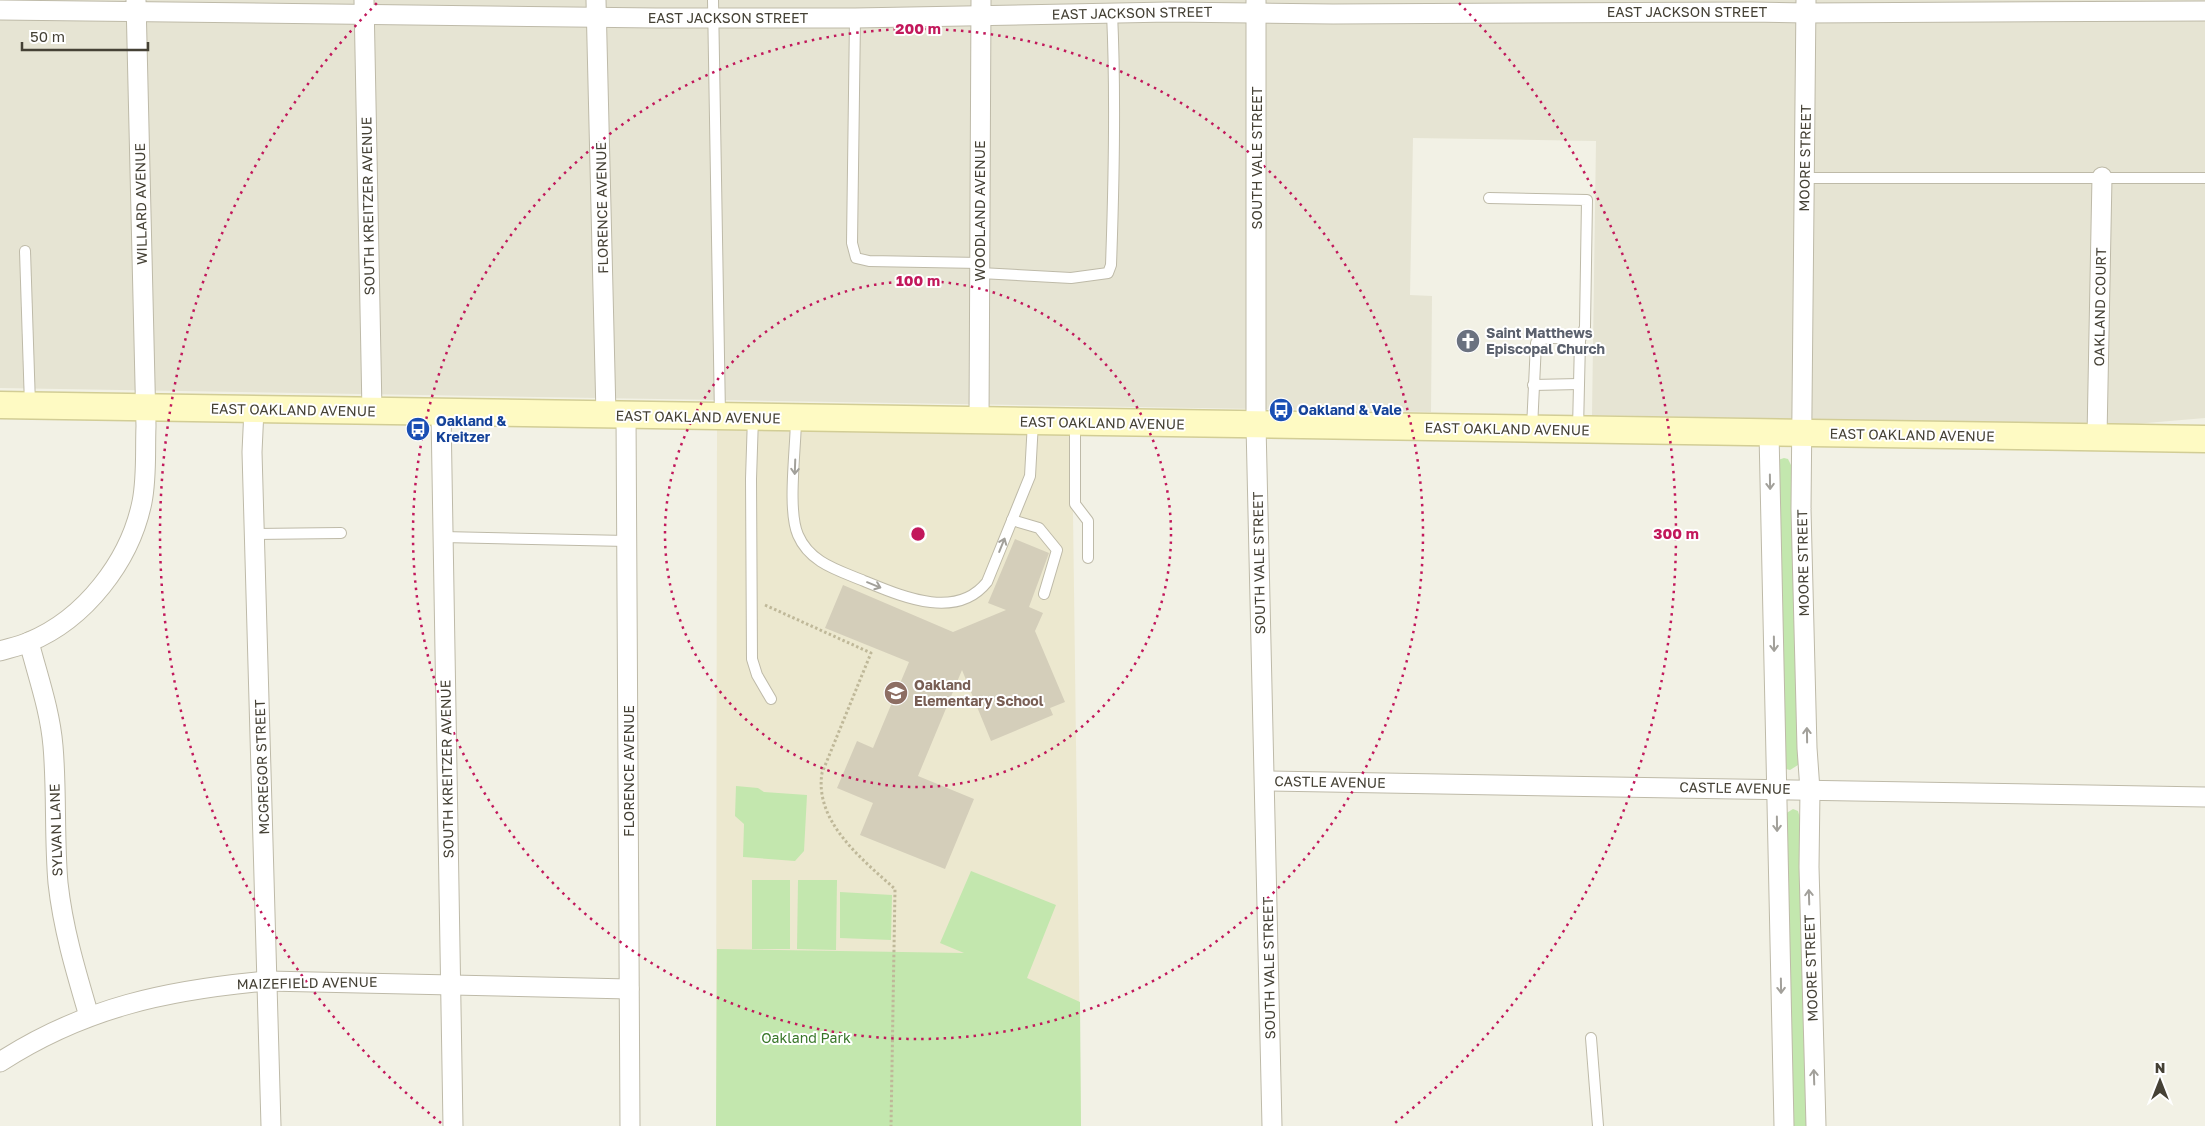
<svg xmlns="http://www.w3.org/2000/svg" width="2205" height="1126" font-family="'Golos Text',sans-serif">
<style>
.residential{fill:#e6e4d3}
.education{fill:#ece8cf}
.green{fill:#c3e7ae}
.building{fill:#d4ceba}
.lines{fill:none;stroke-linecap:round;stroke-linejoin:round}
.service-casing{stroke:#bebaa8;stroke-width:12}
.minor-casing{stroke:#bebaa8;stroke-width:21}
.secondary-casing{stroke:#d2cd95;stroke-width:29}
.path{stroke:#bfb899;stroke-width:3;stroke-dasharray:2.5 2.5;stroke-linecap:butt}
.service{stroke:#fff;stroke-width:10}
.minor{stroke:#fff;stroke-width:19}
.secondary{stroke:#fefac3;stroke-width:26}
.oneway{stroke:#a2a09a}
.ring{fill:none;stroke:#c2185b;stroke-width:2.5;stroke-dasharray:2.5 5}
.labels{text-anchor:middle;stroke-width:4;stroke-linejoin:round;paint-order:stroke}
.street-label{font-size:14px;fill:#454135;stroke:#fff}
.worship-label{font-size:14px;font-weight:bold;fill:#5b616d;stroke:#fff;text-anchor:start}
.transit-label{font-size:14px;font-weight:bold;fill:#164399;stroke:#fff;text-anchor:start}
.education-label{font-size:14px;font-weight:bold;fill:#785e54;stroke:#fff;text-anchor:start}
.park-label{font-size:14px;fill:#387628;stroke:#fff}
.centre{fill:#c2185b;stroke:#fff;stroke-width:2.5}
.ring-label{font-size:15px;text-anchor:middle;font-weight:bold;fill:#c2185b;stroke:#fff;stroke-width:4;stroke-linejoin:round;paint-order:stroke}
</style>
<rect width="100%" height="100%" fill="#f2f1e5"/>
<polygon class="residential" points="0,0 2205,0 2205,418 2123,425 1592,415 1596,141 1413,138 1410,295 1432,296 1431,412 0,388"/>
<polygon class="education" points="717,430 1072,436 1081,1126 716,1126"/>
<g class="green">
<polygon points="1784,458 1788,459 1791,465 1798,765 1790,770 1786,769 1783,765 1778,460"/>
<polygon points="736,786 758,788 764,792 807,795 804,851 795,861 743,857 744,824 735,816"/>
<polygon points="1793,809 1798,811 1800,818 1808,1126 1790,1126 1785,814"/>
<polygon points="971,871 1056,905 1027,978 1080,1002 1081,1126 716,1126 717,949 964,953 940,943"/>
<rect x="752" y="880" width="38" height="69"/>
<polygon points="798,880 837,880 836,950 797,949"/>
<polygon points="840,892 892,895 891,940 840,938"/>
</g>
<polygon class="building" points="1015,539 1049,553 1029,607 1043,613 1035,631 1065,702 1050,708 1053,715 991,741 962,670 918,776 974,799 945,869 860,835 873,803 837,788 857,741 873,748 909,662 825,628 843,585 953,632 1006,610 988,603"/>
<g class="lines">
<g class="service-casing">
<g id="service">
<polyline points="713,0 720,416"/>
<polyline points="855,18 852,243 856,258 869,261 980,263"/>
<polyline points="1805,178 2205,178"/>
<polyline points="1489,198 1587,200 1585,327 1580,340"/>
<polyline points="25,251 30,405"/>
<path d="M 980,273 L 1071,278 L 1108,273 L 1111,265 C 1114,181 1116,97 1112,13"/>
<polyline points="1533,385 1579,384"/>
<polyline points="753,417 751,479 752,659 757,675 771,699"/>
<path d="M 796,418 C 796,448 787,510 798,535 C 810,563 838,570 864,581 C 901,596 956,621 987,582 L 1030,476 L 1033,422"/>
<polyline points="1075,423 1075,504 1088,521 1088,558"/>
<path d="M 1532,428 L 1536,343 C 1546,334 1568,340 1580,340 L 1578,429"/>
<polyline points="1012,520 1039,528 1057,550 1044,594"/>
<polyline points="255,534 341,533"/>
<polyline points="443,537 627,541"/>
<polyline points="1591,1038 1598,1126"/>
</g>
</g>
<g class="minor-casing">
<g id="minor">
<polyline points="364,0 372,411"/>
<polyline points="596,0 606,415"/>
<polyline points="1806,0 1801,509 1807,748 1810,790 1809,867 1816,1126"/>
<polyline points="1256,1 1256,425 1272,1126"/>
<polyline points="0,10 656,18 855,18 1169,12 1333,14 1750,12 1806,13 2205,11"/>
<polyline points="254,409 252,452 271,1126"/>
<polyline points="441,413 453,1126"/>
<polyline points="626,415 630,1126"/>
<polyline points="979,421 981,0"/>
<polyline points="1769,433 1784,1126"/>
<polyline points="2097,437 2102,177"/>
<path d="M 29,642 C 38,677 50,710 53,746 C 57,792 54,837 58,883 C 63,929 76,972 89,1016"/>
<path d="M 0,651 C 10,648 20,646 29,642 C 85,619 130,561 142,502 C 147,477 145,451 146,426 L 136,0"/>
<polyline points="1265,781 2205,797"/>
<path d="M 0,1062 C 85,1007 168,990 267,981 L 629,989"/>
</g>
</g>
<g class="secondary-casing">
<polyline id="secondary" points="0,405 2205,439"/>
</g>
<path class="path" d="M 765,605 L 871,653 L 822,773 C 814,822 863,860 895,889 L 891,1126"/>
<use href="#service" class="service"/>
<use href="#minor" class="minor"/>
<use href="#secondary" class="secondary"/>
</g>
<defs><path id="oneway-shaft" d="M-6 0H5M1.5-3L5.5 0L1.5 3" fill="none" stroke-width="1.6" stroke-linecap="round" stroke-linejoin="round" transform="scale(1.25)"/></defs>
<g class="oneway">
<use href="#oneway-shaft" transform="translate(795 467) rotate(92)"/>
<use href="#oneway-shaft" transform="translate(1770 482) rotate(89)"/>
<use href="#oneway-shaft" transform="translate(1002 545) rotate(-68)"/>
<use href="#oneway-shaft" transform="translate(874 585) rotate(22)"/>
<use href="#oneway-shaft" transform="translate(1774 644) rotate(89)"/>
<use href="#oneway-shaft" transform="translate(1807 735) rotate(-91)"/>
<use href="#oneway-shaft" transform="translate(1777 824) rotate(89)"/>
<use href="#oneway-shaft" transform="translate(1809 897) rotate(-92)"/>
<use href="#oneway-shaft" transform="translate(1781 986) rotate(89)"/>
<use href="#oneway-shaft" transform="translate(1814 1077) rotate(-92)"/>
</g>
<g class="ring">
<circle cx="918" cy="534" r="253"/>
<circle cx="918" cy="534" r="505"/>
<path d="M441 1123A758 758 0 0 1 377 3M1459 3A758 758 0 0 1 1395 1123"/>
</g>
<defs>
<g id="church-disc" transform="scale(1.25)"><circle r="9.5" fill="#6b7280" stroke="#fff"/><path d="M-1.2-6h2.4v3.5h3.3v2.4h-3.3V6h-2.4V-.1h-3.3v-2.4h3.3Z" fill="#fff"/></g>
<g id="bus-disc" transform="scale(1.25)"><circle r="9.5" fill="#1a4fb4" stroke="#fff"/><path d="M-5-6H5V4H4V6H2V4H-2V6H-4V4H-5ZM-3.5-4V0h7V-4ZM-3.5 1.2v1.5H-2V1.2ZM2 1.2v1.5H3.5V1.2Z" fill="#fff"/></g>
<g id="school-disc" transform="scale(1.25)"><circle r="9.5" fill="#8d6e63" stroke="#fff"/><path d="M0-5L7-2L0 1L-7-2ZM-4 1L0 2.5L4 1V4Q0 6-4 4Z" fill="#fff"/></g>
</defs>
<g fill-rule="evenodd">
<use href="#church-disc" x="1468" y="341"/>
<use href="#bus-disc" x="1281" y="410"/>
<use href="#bus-disc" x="418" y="429"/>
<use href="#school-disc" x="896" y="693"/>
</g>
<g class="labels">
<g class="street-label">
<text x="1687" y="17">EAST JACKSON STREET</text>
<text transform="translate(1132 13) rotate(-1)" y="5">EAST JACKSON STREET</text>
<text x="728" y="23">EAST JACKSON STREET</text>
<text transform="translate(1257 158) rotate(-90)" y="5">SOUTH VALE STREET</text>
<text transform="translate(1805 158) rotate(-89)" y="5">MOORE STREET</text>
<text transform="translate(141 204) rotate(-91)" y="5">WILLARD AVENUE</text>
<text transform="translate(368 206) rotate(-91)" y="5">SOUTH KREITZER AVENUE</text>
<text transform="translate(602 208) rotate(-91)" y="5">FLORENCE AVENUE</text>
<text transform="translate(980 211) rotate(-90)" y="5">WOODLAND AVENUE</text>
<text transform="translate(2100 307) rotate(-89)" y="5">OAKLAND COURT</text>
<text transform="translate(293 410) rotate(1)" y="5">EAST OAKLAND AVENUE</text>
<text transform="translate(698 417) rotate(1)" y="5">EAST OAKLAND AVENUE</text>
<text transform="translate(1102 423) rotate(1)" y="5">EAST OAKLAND AVENUE</text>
<text transform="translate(1507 429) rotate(1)" y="5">EAST OAKLAND AVENUE</text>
<text transform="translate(1912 435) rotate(1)" y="5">EAST OAKLAND AVENUE</text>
<text transform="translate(1259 563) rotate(-91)" y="5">SOUTH VALE STREET</text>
<text transform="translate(1803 563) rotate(-91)" y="5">MOORE STREET</text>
<text transform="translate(262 767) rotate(-92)" y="5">MCGREGOR STREET</text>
<text transform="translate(447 769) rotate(-91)" y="5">SOUTH KREITZER AVENUE</text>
<text transform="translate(629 771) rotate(-90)" y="5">FLORENCE AVENUE</text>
<text transform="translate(1330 782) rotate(1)" y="5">CASTLE AVENUE</text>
<text transform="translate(1735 788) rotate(1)" y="5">CASTLE AVENUE</text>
<text transform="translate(56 830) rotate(-92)" y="5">SYLVAN LANE</text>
<text transform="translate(1269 968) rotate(-91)" y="5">SOUTH VALE STREET</text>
<text transform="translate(1811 968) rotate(-92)" y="5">MOORE STREET</text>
<text transform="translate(307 983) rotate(-1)" y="5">MAIZEFIELD AVENUE</text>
</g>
<g class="worship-label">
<text x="1486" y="338">Saint Matthews<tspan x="1486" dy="16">Episcopal Church</tspan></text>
</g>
<g class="transit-label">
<text x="1298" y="415">Oakland &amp; Vale</text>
<text x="436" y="426">Oakland &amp;<tspan x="436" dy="16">Kreitzer</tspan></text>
</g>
<g class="education-label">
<text x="914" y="690">Oakland<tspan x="914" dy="16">Elementary School</tspan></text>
</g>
<g class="park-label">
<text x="806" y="1043">Oakland Park</text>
</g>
</g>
<circle cx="918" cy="534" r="8" class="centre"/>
<g class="ring-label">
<text x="918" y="34">200 m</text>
<text x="918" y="286">100 m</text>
<text x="1676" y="539">300 m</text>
</g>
<g transform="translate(2160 1081)" stroke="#ffffff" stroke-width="4" paint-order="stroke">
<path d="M0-4L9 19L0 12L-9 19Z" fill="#454135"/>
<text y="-8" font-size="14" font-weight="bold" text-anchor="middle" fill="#454135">N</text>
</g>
<path d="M22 42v8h126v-8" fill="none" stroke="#454135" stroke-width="2.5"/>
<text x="30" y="42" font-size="15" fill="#454135" stroke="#ffffff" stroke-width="4" paint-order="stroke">50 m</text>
</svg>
